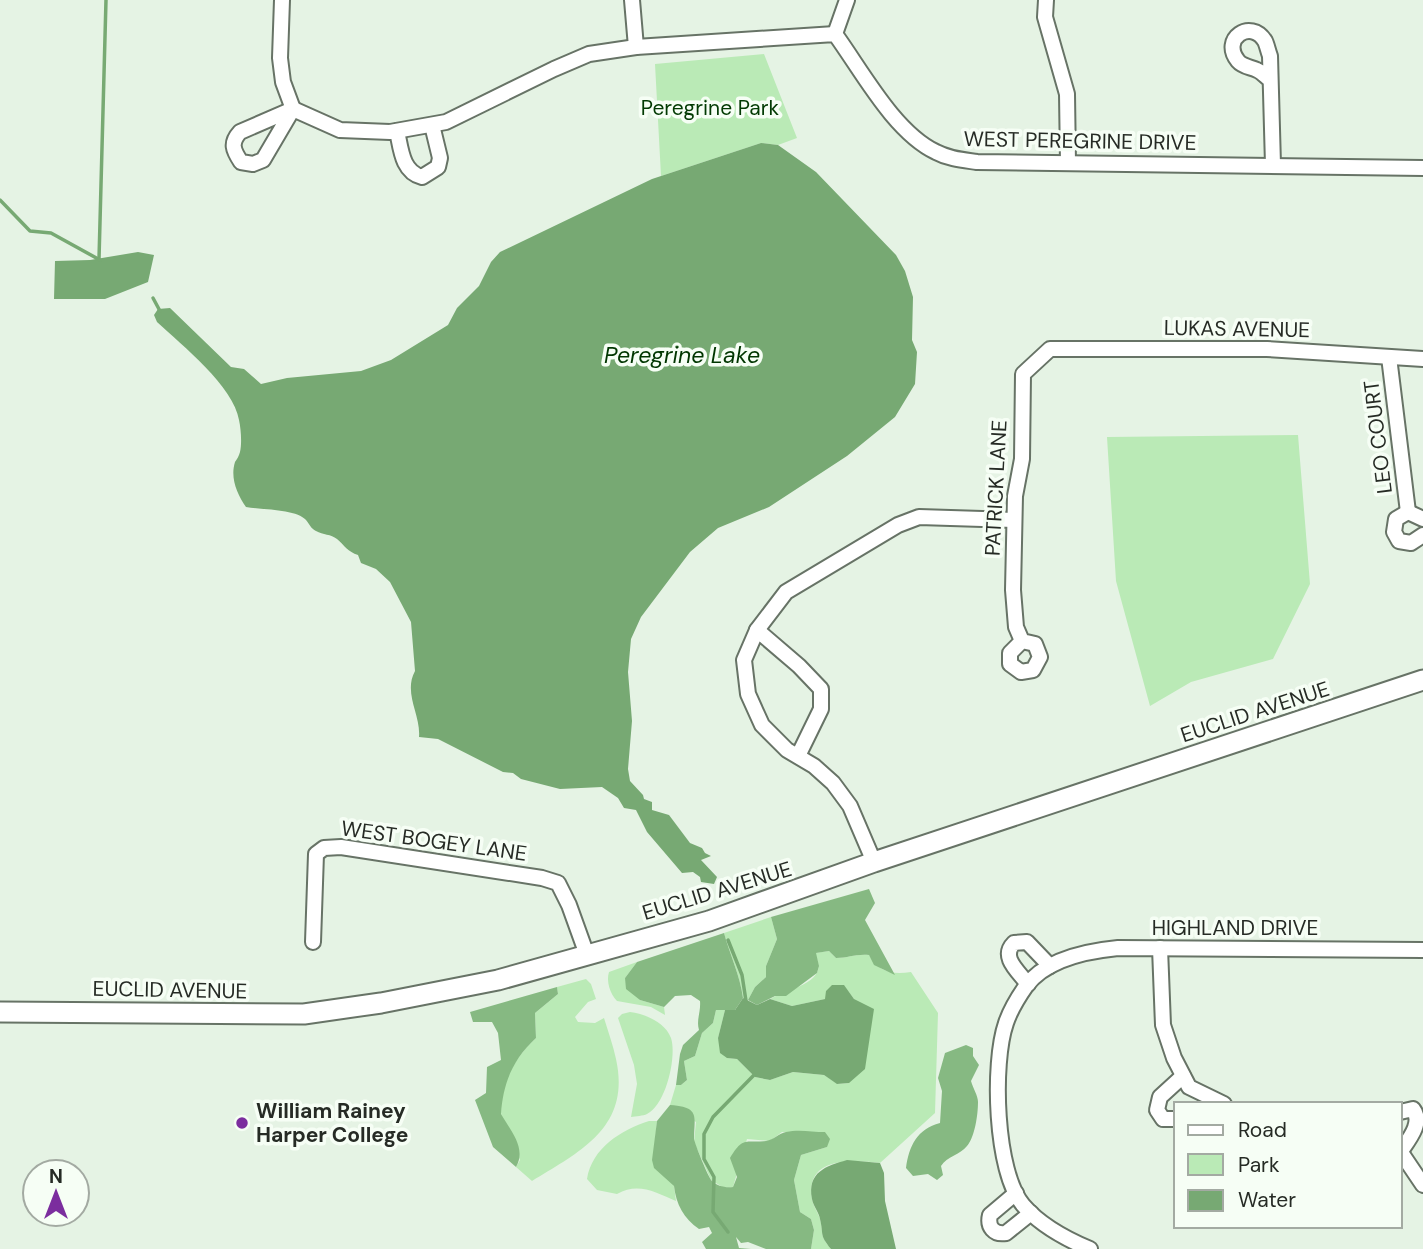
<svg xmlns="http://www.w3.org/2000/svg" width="1423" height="1249" font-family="'DM Sans',sans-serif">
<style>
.green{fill:#baeab6}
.forest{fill:#86b982}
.water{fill:#77a973}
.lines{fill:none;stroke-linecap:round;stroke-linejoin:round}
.stream{stroke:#77a973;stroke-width:3.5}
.minor-casing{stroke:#677366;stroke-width:18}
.secondary-casing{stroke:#677366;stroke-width:23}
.minor{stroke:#fff;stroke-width:14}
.secondary{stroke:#fff;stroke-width:19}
.poi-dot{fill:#7b2d9e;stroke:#f6fef5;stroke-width:2.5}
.labels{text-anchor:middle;stroke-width:7;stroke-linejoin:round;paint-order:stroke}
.park-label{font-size:21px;fill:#023a03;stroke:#f6fef5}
.street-label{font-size:21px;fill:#262b25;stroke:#f6fef5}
.poi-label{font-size:21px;font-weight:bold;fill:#262b25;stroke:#f6fef5;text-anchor:start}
.water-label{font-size:23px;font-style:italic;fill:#003600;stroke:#f6fef5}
</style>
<rect width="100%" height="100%" fill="#e5f3e4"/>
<g class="green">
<polygon points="764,54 797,138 778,145 761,143 661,176 655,64"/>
<polygon points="1298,435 1310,584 1273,659 1191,682 1150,706 1116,581 1107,437"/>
<path d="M 771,917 L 777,939 L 766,966 L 766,977 L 755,987 L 748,1000 L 743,998 C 740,975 730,955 724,933 Z"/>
<path d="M 829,951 L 836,958 C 849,958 854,954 869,955 C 879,972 892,975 911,972 L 938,1013 L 935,1113 L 880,1163 C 852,1160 805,1156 812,1199 C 813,1206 818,1212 820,1219 C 824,1235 819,1234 831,1249 L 811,1249 L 814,1230 L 811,1219 L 800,1212 L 794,1180 L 801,1155 L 827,1147 L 825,1132 L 782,1132 L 770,1141 L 747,1139 L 733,1187 L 724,1188 L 711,1180 L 694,1142 L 696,1122 L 670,1105 L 676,1085 L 681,1085 L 687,1080 L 684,1061 L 695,1056 L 702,1033 L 713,1023 L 716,1010 L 725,1010 L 718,1038 L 728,1058 L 737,1059 L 755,1077 L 770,1080 L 793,1072 L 824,1075 L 838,1084 L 849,1083 L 854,999 L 844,986 L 825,999 L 792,1006 L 770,999 C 782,992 814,985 818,970 C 820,964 816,958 815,953 Z"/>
<path d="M 637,962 L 625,978 L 640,1000 L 664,1007 L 665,1015 L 651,1007 L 617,1001 C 610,994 606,981 609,972 Z"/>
<path d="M 586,979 L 591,984 L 596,999 L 588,1002 L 575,1017 L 578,1022 L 595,1023 L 604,1018 C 608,1031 613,1045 616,1059 C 631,1127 581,1151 532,1181 L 516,1167 L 520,1160 C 514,1146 502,1127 501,1113 C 498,1085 517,1055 536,1038 L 535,1013 L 558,994 L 557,987 Z"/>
<path d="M 630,1012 C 645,1014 665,1022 671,1038 C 677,1056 666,1105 647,1114 C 643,1116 636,1116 631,1117 L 637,1084 L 634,1065 L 618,1018 L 622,1014 Z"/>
<path d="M 649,1121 L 657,1121 L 655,1142 L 674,1186 L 676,1201 C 655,1192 638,1182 617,1194 L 597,1190 L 587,1179 C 592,1148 621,1130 649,1121 Z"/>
</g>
<g class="forest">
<path d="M 869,889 L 875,903 L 865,920 L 895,975 L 874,965 L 869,955 C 854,954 849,958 836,958 L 829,951 L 816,953 L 819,966 L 817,973 L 786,996 L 775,996 L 757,1005 L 748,1000 L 755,987 L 766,977 L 766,966 L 777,939 L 771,917 Z"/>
<path d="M 724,933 C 730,955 740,975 743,998 L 735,1010 L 716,1010 L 713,1023 L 702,1033 L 695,1056 L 684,1061 L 687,1080 L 681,1085 L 676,1085 L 680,1054 L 683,1045 L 699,1030 C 696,1020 701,1012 700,1001 L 691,995 L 675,996 L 664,1007 L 640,1000 L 626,989 L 625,978 L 637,962 Z"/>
<path d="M 557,987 L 558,994 L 535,1013 L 536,1038 C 513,1059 503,1083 501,1114 C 510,1130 527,1148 516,1167 L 493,1147 L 475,1100 L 486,1093 L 487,1067 L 501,1060 L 498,1033 L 492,1022 L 473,1022 L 470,1012 Z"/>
<path d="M 966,1045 L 973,1048 L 973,1056 L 979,1065 L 971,1081 C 973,1088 978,1096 978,1102 C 978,1114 975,1137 967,1146 C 960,1155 947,1156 941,1166 L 943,1175 L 937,1180 L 928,1174 L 913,1176 L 906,1168 C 909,1146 917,1129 940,1123 L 942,1091 L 938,1078 L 945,1053 Z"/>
<path d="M 670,1105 C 701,1107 694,1117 694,1139 C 695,1144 708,1177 712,1181 C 717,1186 725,1188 733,1187 L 737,1177 L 730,1158 C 743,1136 745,1143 766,1141 C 774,1140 779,1133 786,1132 C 799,1129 812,1132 825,1132 L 830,1139 L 827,1147 L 801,1155 L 794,1180 L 800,1212 L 811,1219 L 814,1230 L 811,1249 L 766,1249 L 748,1242 L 741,1243 L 736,1237 L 739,1248 L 751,1249 L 706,1249 L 702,1242 L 712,1233 L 709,1227 L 699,1229 C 684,1219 676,1204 674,1186 L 654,1168 L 652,1160 L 657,1121 Z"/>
</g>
<g class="water">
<path d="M 761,143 L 778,145 L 816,172 L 896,255 L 905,271 L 913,297 L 912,340 L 917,352 L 915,384 L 895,417 L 847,456 L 769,507 L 718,528 L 690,552 L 641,617 L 631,639 L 628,672 L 632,721 L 628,769 L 630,781 L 643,795 L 644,799 L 652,802 L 652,810 L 669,815 L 690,843 L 702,848 L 705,853 L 711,856 L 701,860 L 717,877 L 714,884 L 701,882 L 700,877 L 693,872 L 682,873 L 647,832 L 636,810 L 624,808 L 618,798 L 602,787 L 560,789 L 521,779 L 513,773 L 503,772 L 438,739 L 419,737 C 421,715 403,693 415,671 L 411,622 L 390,582 L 376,569 L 361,563 L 358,555 C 348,552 344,545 337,539 C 331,534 323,535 316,531 C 311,529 309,523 305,519 C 293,509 262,510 246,507 C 237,494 230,478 235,462 C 237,459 239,456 240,452 C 242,444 241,429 239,420 C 234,387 182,345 157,322 L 154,315 L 158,309 L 170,308 L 231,367 L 244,369 L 261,384 L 287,378 L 361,371 L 391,360 L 448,325 L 457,308 L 479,286 L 491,262 L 500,252 L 652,179 Z"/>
<polygon points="138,252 154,255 148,282 105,299 54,299 55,261 90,260"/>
<polygon points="832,985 844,985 854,999 874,1009 865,1069 849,1083 837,1084 824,1075 793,1072 770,1080 755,1077 737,1059 727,1058 720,1053 718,1038 725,1010 735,1010 743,998 757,1005 770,999 792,1006 825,999 826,991"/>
<path d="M 847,1160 L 880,1163 L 884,1173 L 885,1201 L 896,1249 L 831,1249 C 819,1234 824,1236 820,1219 C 819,1212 813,1206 812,1199 C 807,1172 826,1166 847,1160 Z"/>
</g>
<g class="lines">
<g class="stream">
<polyline points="0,200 30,231 51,233 100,260"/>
<polyline points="99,259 106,0"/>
<polyline points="153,298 160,311"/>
<polyline points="728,940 742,975 746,1001"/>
<polyline points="728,1232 713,1212 714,1177 704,1159 704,1134 713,1117 754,1075"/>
</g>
<g class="minor-casing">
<g id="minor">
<polyline points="282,0 280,58 283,82 293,109"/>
<polyline points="632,0 636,47"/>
<polyline points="1046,0 1045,17 1067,94 1068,163"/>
<polyline points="835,34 847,0"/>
<path d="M 1270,80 C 1266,77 1262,72 1257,70 C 1251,67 1243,67 1238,61 C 1220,39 1251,18 1265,41 C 1267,45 1268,51 1270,56 L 1273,165"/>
<path d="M 293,109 L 340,130 L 390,132 L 446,122 L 554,69 L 589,54 L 636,47 L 835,34 C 862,71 894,132 936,152 C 949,159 963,160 977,162 L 1423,168"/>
<path d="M 293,109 L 263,160 L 253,164 L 241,162 C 233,150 230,143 240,132 Z"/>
<path d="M 397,131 C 401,149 402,172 422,177 L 438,167 L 440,158 L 432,125"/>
<polyline points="1389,357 1408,512"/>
<polyline points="1408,512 1396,519 1394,532 1399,541 1411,543 1423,535"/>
<polyline points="1408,512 1423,519"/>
<polyline points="757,630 786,592 898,525 919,517 1014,520"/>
<polyline points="1022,641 1035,644 1040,657 1033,670 1021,672 1010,664 1010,653 1022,641 1016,627 1013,590 1015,496 1022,459 1023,374 1050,349 1267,349 1423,359"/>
<polyline points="798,756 821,709 821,689 799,666 757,630 744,660 748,694 762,725 787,750 814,766 833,783 850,806 874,862"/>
<polyline points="313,942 316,854 324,848 341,847 542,878 558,883 569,905 587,955"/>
<polyline points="1160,948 1163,1025 1174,1058 1189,1087 1224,1104"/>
<path d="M 1028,984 C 1018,971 1000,957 1014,943 L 1027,942 L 1050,966"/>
<path d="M 1400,1112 L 1413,1109 C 1423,1122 1410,1138 1401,1151"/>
<polyline points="1176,1119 1163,1119 1157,1110 1160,1097 1183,1076"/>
<polyline points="1400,1151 1423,1185"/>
<path d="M 1016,1193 L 990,1215 C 987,1227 994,1235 1006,1233 L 1031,1213"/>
<path d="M 1090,1249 C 1066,1239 1040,1225 1023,1205 C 995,1172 992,1063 1006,1023 C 1010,1011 1019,996 1026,986 C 1046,959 1087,951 1118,948 L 1423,950"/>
</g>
</g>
<g class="secondary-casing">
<polyline id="secondary" points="0,1012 304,1014 381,1003 498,980 709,921 874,862 1423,680"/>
</g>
<use href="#minor" class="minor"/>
<use href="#secondary" class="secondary"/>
</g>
<circle class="poi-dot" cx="242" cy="1123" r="7"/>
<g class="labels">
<g class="park-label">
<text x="710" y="115">Peregrine Park</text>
</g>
<g class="street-label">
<text transform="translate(1080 141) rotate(1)" y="7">WEST PEREGRINE DRIVE</text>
<text transform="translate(1237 329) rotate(1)" y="7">LUKAS AVENUE</text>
<text transform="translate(1378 437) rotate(-97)" y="7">LEO COURT</text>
<text transform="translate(996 488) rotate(-87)" y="7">PATRICK LANE</text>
<text transform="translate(1255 712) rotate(-18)" y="7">EUCLID AVENUE</text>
<text transform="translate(434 841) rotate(8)" y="7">WEST BOGEY LANE</text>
<text transform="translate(717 891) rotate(-17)" y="7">EUCLID AVENUE</text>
<text x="1235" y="935">HIGHLAND DRIVE</text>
<text transform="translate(170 990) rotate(1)" y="7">EUCLID AVENUE</text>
</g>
<g class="poi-label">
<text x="256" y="1118">William Rainey<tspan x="256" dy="24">Harper College</tspan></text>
</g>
<g class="water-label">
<text x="682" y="363">Peregrine Lake</text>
</g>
</g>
<rect x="1174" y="1102" width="228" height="126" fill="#f6fef5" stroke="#a3aaa2" stroke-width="2"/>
<rect x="1188" y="1125" width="35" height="10" fill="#ffffff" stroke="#a3aaa2" stroke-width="2"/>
<text x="1238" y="1137" font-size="21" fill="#262b25">Road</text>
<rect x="1188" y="1154" width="35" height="21" fill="#baeab6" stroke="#a3aaa2" stroke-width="2"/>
<text x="1238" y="1172" font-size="21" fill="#262b25">Park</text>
<rect x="1188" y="1190" width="35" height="21" fill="#77a973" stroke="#a3aaa2" stroke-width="2"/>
<text x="1238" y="1207" font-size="21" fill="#262b25">Water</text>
<g transform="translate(56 1193)"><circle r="33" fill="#f6fef5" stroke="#a3aaa2" stroke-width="2"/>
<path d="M0-5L12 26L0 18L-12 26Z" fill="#7b2d9e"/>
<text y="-10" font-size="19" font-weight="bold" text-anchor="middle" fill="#262b25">N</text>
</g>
</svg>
